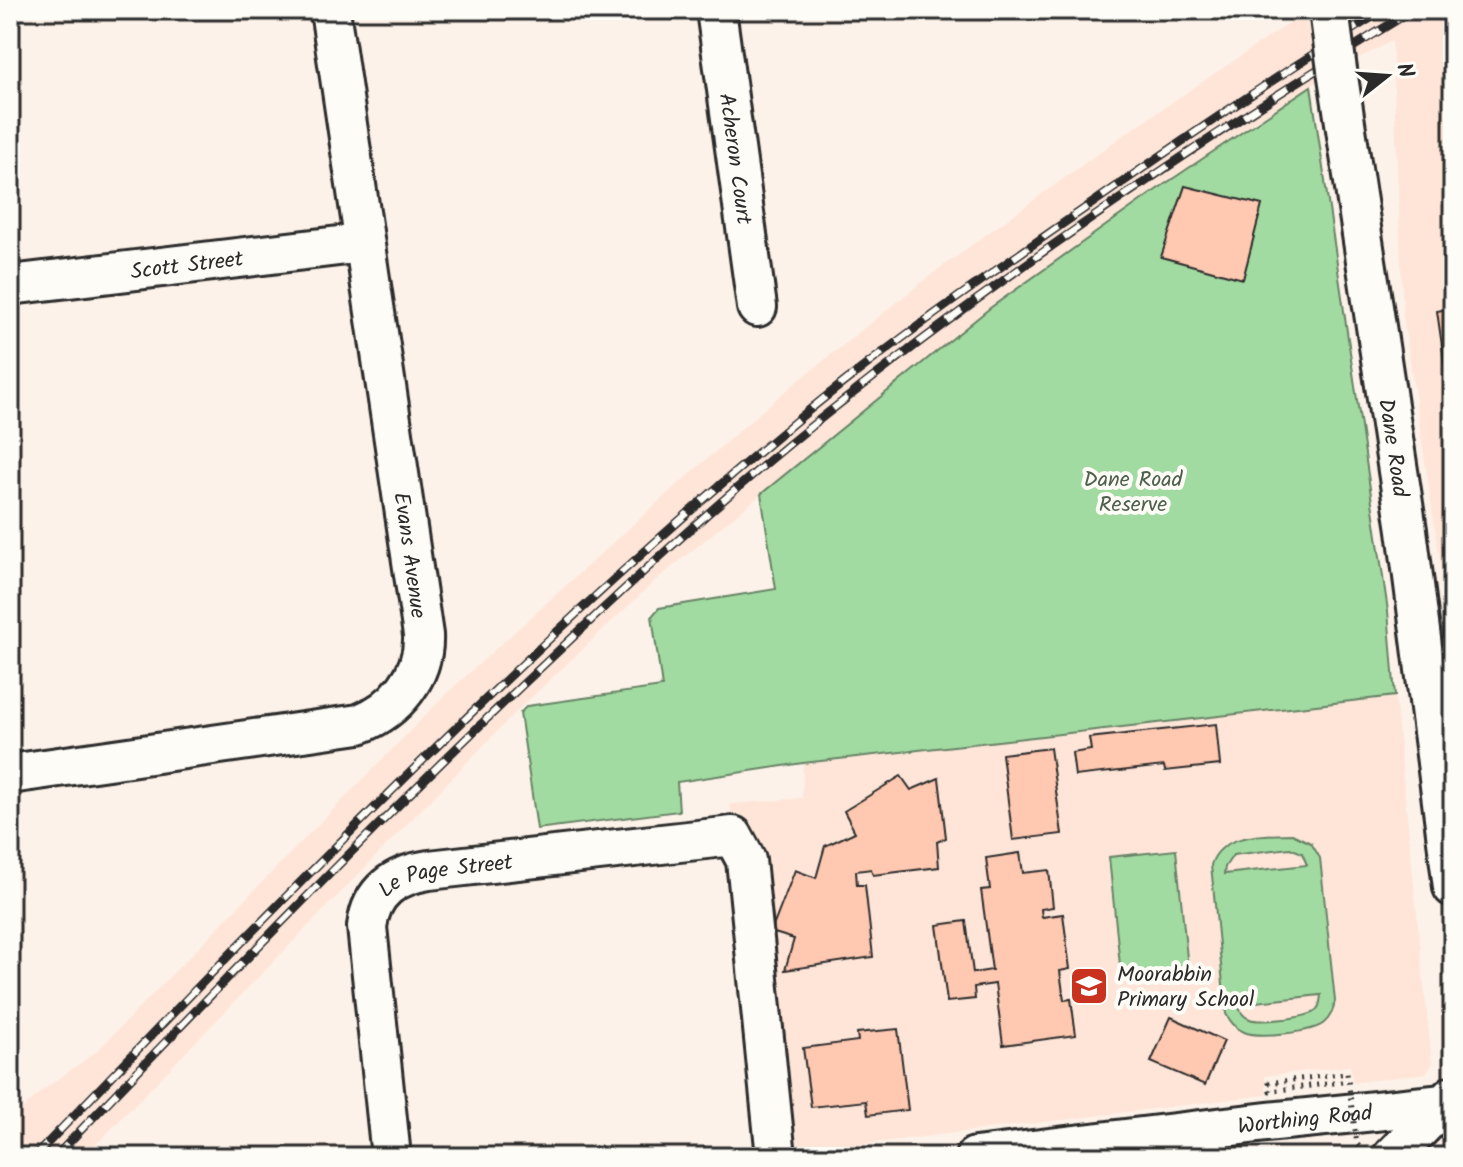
<svg xmlns="http://www.w3.org/2000/svg" width="1463" height="1167" font-family="Kalam,sans-serif">
<style>
.built{fill:#fee5d8}
.green{fill:#a2dba1;stroke:#668366;stroke-width:2;fill-rule:evenodd}
.building{fill:#ffc8b1;stroke:#2b2b2b;stroke-width:2}
.lines{fill:none;stroke-linecap:round;stroke-linejoin:round}
.minor-casing{stroke:#2b2b2b;stroke-width:44}
.minor{stroke:#fdfcf7;stroke-width:38}
.rail-casing{stroke:#2b2b2b;stroke-width:9}
.rail{stroke:#fdfcf7;stroke-width:6;stroke-dasharray:18;stroke-linecap:butt}
.minor-bridge-casing{stroke:#2b2b2b;stroke-width:44;stroke-linecap:butt}
.path-bridge{stroke:#2b2b2b;stroke-width:5;stroke-dasharray:2 6;stroke-linecap:butt}
.minor-bridge{stroke:#fdfcf7;stroke-width:38}
.labels{text-anchor:middle;stroke-width:8;stroke-linejoin:round;paint-order:stroke}
.street-label{font-size:22px;fill:#2b2b2b;stroke:#fdfcf7}
.park-label{font-size:22px;fill:#4f604e;stroke:#fdfcf7}
.poi-label{font-size:22px;fill:#2b2b2b;stroke:#fdfcf7;text-anchor:start}
</style>
<rect width="100%" height="100%" fill="#fdf2e9"/>
<filter id="ink" filterUnits="userSpaceOnUse"><feTurbulence type="fractalNoise" baseFrequency=".0125" numOctaves="2"/><feDisplacementMap in="SourceGraphic" scale="16" xChannelSelector="R" yChannelSelector="G"/><feConvolveMatrix kernelMatrix="1 2 1 2 8 2 1 2 1" color-interpolation-filters="sRGB"/></filter>
<g filter="url(#ink)">
<g class="built">
<polygon points="1344,10 1453,10 1453,648 1403,316 1392,41 1352,62"/>
<polygon points="1306,12 1318,81 1156,190 990,308 656,580 519,709 84,1157 10,1157 10,1122 39,1093 97,1051 447,693 669,492 778,397 932,274 1125,134"/>
<polygon points="1395,696 1432,1064 1427,1073 1353,1083 1350,1066 1265,1076 1267,1095 776,1155 730,804 802,798 803,763"/>
</g>
<g class="green">
<polygon points="1311,86 1388,611 1395,696 803,763 677,782 679,811 537,829 520,713 527,706 662,687 652,616 659,608 776,589 761,494 990,308 1156,190"/>
<path d="M 1292,834 L 1311,843 L 1320,858 L 1335,1001 C 1333,1010 1331,1017 1324,1023 C 1312,1033 1258,1038 1244,1032 C 1235,1028 1231,1022 1226,1014 L 1211,865 C 1221,833 1263,835 1292,834 ZM 1290,848 L 1302,853 L 1307,865 L 1224,874 L 1225,867 L 1233,855 ZM 1321,995 C 1320,1002 1320,1008 1314,1012 C 1305,1018 1259,1023 1250,1019 C 1242,1016 1240,1011 1238,1004 Z"/>
<polygon points="1176,850 1188,968 1121,975 1109,857"/>
</g>
<g class="building">
<polygon points="1185,186 1262,205 1243,279 1161,257"/>
<polygon points="1453,308 1453,422 1437,311"/>
<polygon points="1216,724 1220,765 1165,771 1164,766 1075,776 1072,753 1091,750 1089,738"/>
<polygon points="1050,748 1062,834 1013,840 1002,754"/>
<polygon points="901,776 911,790 939,778 946,838 937,842 939,867 873,875 871,869 856,871 857,885 865,885 873,957 785,970 794,939 771,932 795,870 816,878 825,846 855,832 844,811"/>
<polygon points="1020,853 1023,873 1049,870 1053,907 1041,909 1042,917 1063,914 1070,969 1060,971 1064,1000 1071,999 1076,1035 1003,1045 995,984 974,987 975,999 947,1002 937,925 966,921 973,973 992,970 981,890 990,889 986,858"/>
<polygon points="1171,1017 1224,1041 1205,1085 1151,1062"/>
<polygon points="898,1029 908,1110 868,1115 866,1101 811,1107 803,1048 858,1041 857,1033"/>
</g>
<g class="lines">
<g class="minor-casing">
<g id="minor">
<path id="s1" d="M 716,10 L 757,307"/>
<path id="s2" d="M 1337,70 L 1407,530 L 1453,887"/>
<path id="s3" d="M 10,285 L 364,243"/>
<path d="M 10,774 L 359,724 C 396,710 425,675 423,635 L 330,10"/>
<path id="s4" d="M 391,1157 L 367,927 C 371,891 395,875 429,870 L 733,836 L 746,860 L 776,1157"/>
<path id="s5" d="M 975,1157 L 1267,1122 L 1444,1104"/>
<polyline points="1392,1157 1452,1096"/>
</g>
</g>
<use href="#minor" class="minor"/>
<g class="rail-casing">
<g id="rail">
<path d="M 34,1157 C 274,908 512,658 778,436 C 878,351 986,277 1094,202 C 1189,136 1285,70 1384,10"/>
<path d="M 55,1157 C 218,987 382,816 554,655 C 643,571 734,487 829,412 C 1014,265 1212,133 1413,10"/>
</g>
</g>
<use href="#rail" class="rail"/>
<g class="minor-bridge-casing">
<polyline id="minor-bridge" points="1329,10 1337,70"/>
</g>
<polyline class="path-bridge" points="1342,1082 1270,1091 1269,1083 1347,1073 1357,1144 1369,1157"/>
<use href="#minor-bridge" class="minor-bridge"/>
</g>
</g>
<defs>
<g id="school-square" transform="scale(2)"><rect x="-9" y="-9" width="18" height="18" rx="4" fill="#c8321e" stroke="#fdfcf7"/><path d="M0-5L7-2L0 1L-7-2ZM-4 1L0 2.5L4 1V4Q0 6-4 4Z" fill="#fff"/></g>
</defs>
<g fill-rule="evenodd">
<use href="#school-square" x="1089" y="986"/>
</g>
<g class="labels">
<g class="street-label">
<text dy="8" stroke="none"><textPath href="#s1" startOffset="150">Acheron Court</textPath></text>
<text dy="8" stroke="none"><textPath href="#s3" startOffset="178">Scott Street</textPath></text>
<text dy="8" stroke="none"><textPath href="#s2" startOffset="382">Dane Road</textPath></text>
<text transform="translate(411 555) rotate(82)" y="8">Evans Avenue</text>
<text dy="8" stroke="none"><textPath href="#s4" startOffset="338">Le Page Street</textPath></text>
<text dy="8" stroke="none"><textPath href="#s5" startOffset="332">Worthing Road</textPath></text>
</g>
<g class="park-label">
<text x="1133" y="486">Dane Road<tspan x="1133" dy="25">Reserve</tspan></text>
</g>
<g class="poi-label">
<text x="1117" y="981">Moorabbin<tspan x="1117" dy="25">Primary School</tspan></text>
</g>
</g>
<rect width="1463" height="1167" fill="none" stroke="#fdfcf7" stroke-width="40"/>
<rect x="20" y="20" width="1423" height="1127" fill="none" stroke="#2b2b2b" stroke-width="3" filter="url(#ink)"/>
<g transform="translate(1387 76) rotate(73)" stroke="#fdfcf7" stroke-width="6" paint-order="stroke">
<path d="M0-6L14 30L0 20L-14 30Z" fill="#2b2b2b"/>
<text y="-12" font-size="22" font-weight="bold" text-anchor="middle" fill="#2b2b2b">N</text>
</g>
</svg>
